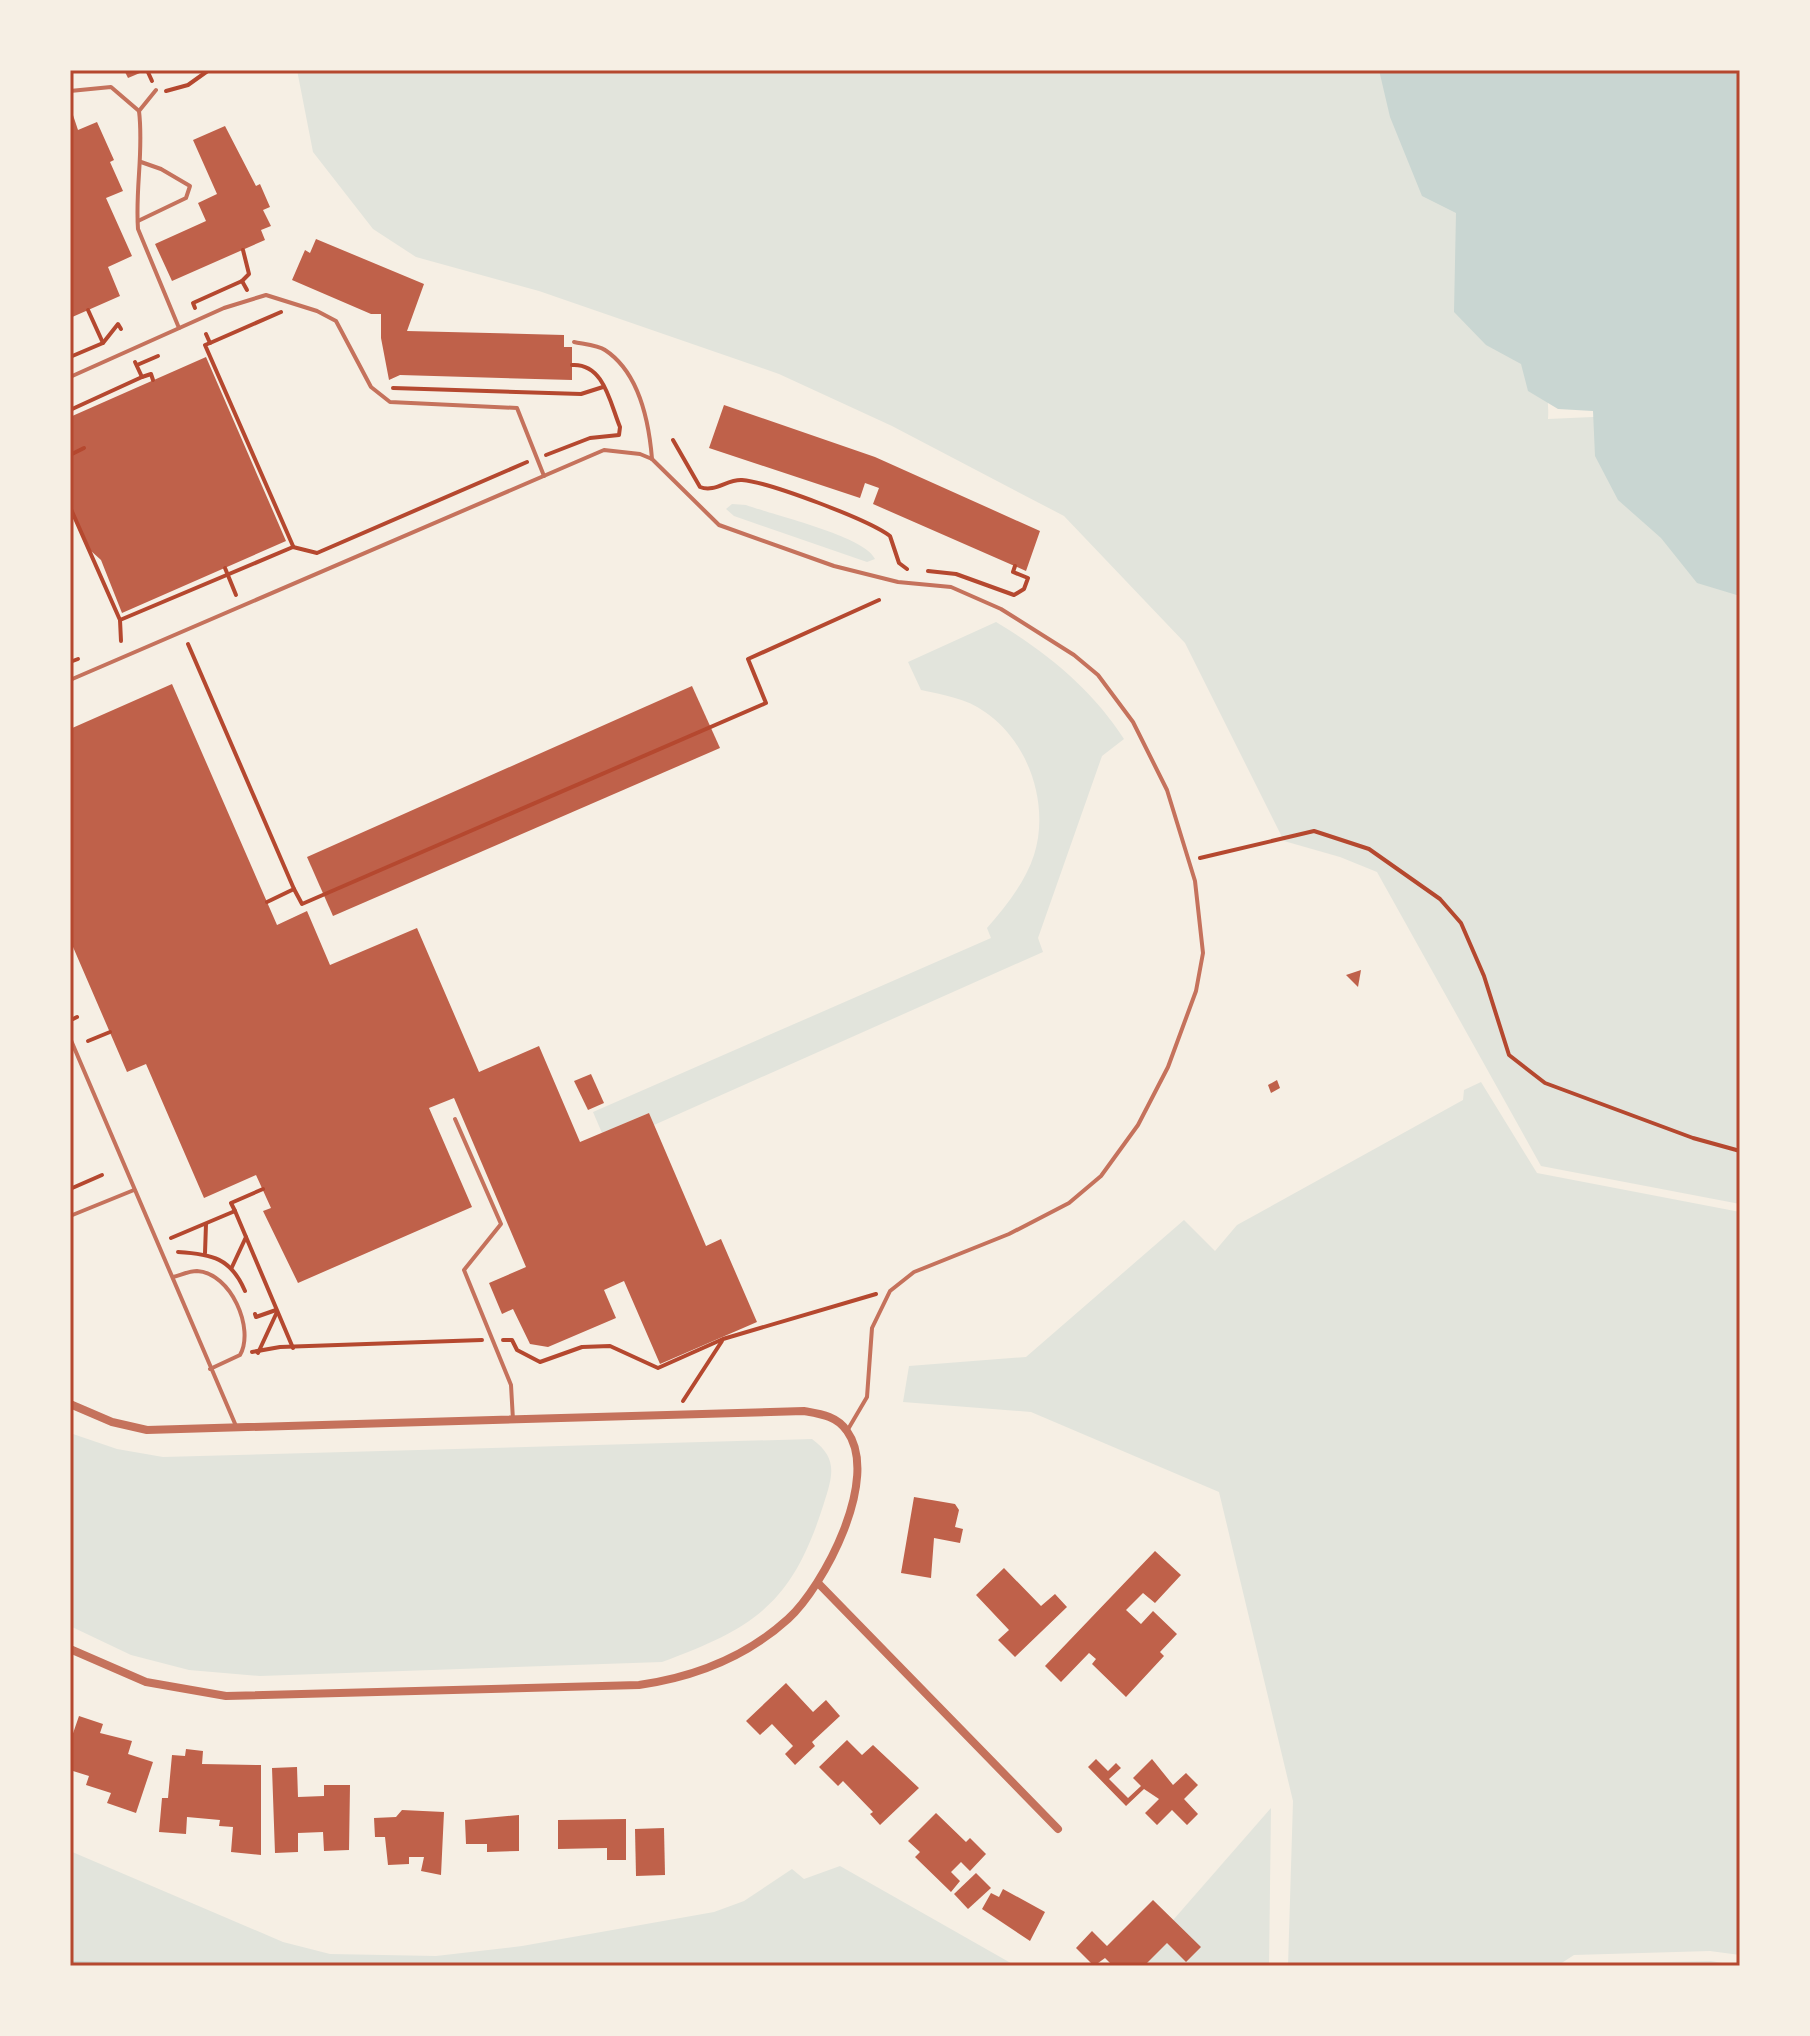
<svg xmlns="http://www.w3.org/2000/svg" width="1810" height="2036" font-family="Overpass,sans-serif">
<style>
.green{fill:#e2e4dc}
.water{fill:#c9d6d2}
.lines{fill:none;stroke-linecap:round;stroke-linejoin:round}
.stream{stroke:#c9d6d2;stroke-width:6}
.building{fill:#bf614a}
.path{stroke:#b5482f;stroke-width:4}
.service{stroke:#c5725c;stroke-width:4}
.minor{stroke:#c5725c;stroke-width:8}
.neatline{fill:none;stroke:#b5482f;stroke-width:3}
</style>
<rect width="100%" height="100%" fill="#f6efe4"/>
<g class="green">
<path d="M 297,70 L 1403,70 C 1440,143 1477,216 1509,291 C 1527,333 1551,373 1548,419 L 1615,416 L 1740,579 L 1740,1204 L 1541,1166 L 1377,872 L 1340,857 L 1284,841 L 1185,643 L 1064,516 L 892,426 L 779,374 L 539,291 L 416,257 L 373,229 L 313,152 Z"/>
<path d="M 732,504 L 746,505 C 773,515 865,536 875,559 L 867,562 L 734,516 L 726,509 Z"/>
<path d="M 996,622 C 1046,652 1092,689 1124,739 L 1102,756 L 1038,938 L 1043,952 L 654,1125 L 649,1113 L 602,1133 L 593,1112 L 991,938 L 987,928 C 1005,907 1025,883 1034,855 C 1050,805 1029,742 985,712 C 966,698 943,695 921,690 L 908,662 Z"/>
<polygon points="1481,1082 1537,1173 1740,1212 1740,1955 1710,1951 1574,1955 1557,1966 1288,1966 1293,1801 1219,1492 1031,1412 903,1402 909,1366 1026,1357 1184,1220 1215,1251 1237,1225 1463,1100 1464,1090"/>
<path d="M 70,1433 L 117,1449 L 163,1457 L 812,1439 C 838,1458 833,1475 824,1503 C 793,1602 757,1627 662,1662 L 260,1676 L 189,1670 L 131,1655 L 70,1626 Z"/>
<polygon points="1271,1808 1269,1966 1133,1966"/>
<polygon points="70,1851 283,1942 330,1954 436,1956 522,1946 714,1912 744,1901 792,1869 804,1879 840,1866 1016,1966 70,1966"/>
<polygon points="1711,1961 1740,1966 1574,1966 1576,1964"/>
</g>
<polygon class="water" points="1379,70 1740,70 1740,596 1697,583 1661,538 1618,500 1595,456 1593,411 1558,409 1528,391 1521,364 1486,345 1454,312 1456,213 1422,196 1390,117"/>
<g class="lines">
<polyline class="stream" points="70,1964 152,1966"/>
</g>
<g class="building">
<polygon points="124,70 147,70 128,78"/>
<polygon points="70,106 78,130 97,122 114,160 110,162 123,191 106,198 132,256 108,267 120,296 70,318"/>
<polygon points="225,126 256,186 260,184 270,207 263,210 271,226 261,230 265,240 172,281 155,244 206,221 198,203 217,194 193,140"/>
<polygon points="316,239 424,284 407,331 564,335 564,347 572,347 572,380 400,375 389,380 381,338 381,314 371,314 292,280 305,250 310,253"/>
<polygon points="206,357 286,541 122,613 101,560 90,550 70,506 70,417"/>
<polygon points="724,405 875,457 1040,531 1026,571 873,504 879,488 865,483 860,498 709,448"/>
<polygon points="172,684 277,925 307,911 330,965 417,928 479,1072 539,1046 580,1142 649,1113 706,1246 721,1239 757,1322 660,1364 624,1281 604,1290 616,1318 548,1347 530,1344 513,1309 502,1314 489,1283 526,1267 454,1098 429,1108 472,1207 298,1283 263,1211 271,1208 256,1175 204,1198 146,1064 127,1072 70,940 70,729"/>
<polygon points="692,686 720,748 333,916 307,857"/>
<polygon points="1361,970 1358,987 1346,975"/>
<polygon points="591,1074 604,1103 588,1110 574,1081"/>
<polygon points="1277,1080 1280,1088 1271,1093 1268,1085"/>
<polygon points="914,1497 955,1504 959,1510 955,1527 963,1529 960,1543 934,1538 931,1578 901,1573"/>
<polygon points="1155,1551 1181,1575 1155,1603 1143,1593 1126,1610 1141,1624 1153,1611 1177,1634 1160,1652 1164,1656 1126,1697 1092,1664 1096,1659 1089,1653 1061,1682 1045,1666"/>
<polygon points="1004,1568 1041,1606 1055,1594 1067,1607 1015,1657 998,1640 1009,1630 976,1595"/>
<polygon points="786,1683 813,1712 826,1700 840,1716 812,1742 815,1746 795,1765 785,1754 793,1746 772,1724 760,1735 746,1721"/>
<polygon points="79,1716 103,1724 100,1733 132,1741 128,1754 153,1762 136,1813 107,1803 111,1793 86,1785 89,1776 73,1771 70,1742"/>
<polygon points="847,1740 862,1755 873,1745 919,1788 880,1825 870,1814 873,1812 843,1781 838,1786 819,1767"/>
<polygon points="186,1749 203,1751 202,1764 261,1765 261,1855 231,1852 233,1827 219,1826 220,1820 187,1817 186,1834 159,1832 162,1798 168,1798 172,1755 185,1756"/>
<polygon points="1096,1759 1108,1771 1116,1763 1121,1768 1109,1779 1128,1798 1141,1786 1133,1778 1152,1759 1173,1785 1186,1773 1198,1785 1184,1799 1198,1814 1187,1825 1172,1810 1157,1825 1145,1813 1159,1799 1144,1789 1126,1806 1088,1767"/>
<polygon points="297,1767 298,1797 324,1796 324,1785 350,1785 349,1850 324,1851 323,1832 298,1833 298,1852 275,1853 272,1768"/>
<polygon points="402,1810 444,1812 441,1875 421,1871 424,1857 409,1857 409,1864 388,1865 385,1837 375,1837 374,1818 396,1817"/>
<polygon points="936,1813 966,1842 970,1838 986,1854 970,1871 961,1862 951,1872 960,1881 951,1892 915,1857 920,1852 908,1841"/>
<polygon points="519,1815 519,1851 487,1852 487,1844 466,1844 465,1820"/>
<polygon points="626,1819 626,1860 607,1860 607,1848 558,1849 558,1820"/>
<polygon points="664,1828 665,1875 636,1876 635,1829"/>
<polygon points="976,1873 991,1888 968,1909 954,1894"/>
<polygon points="1003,1889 1045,1912 1030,1941 982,1909 991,1893 999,1897"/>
<polygon points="1153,1900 1201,1947 1186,1962 1167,1943 1144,1966 1113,1966 1105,1958 1094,1966 1076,1948 1092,1931 1107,1946"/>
</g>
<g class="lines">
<g class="path">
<polyline points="147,70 152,81"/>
<polyline points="166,91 188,85 209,70"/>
<polyline points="242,281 249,274 243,250"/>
<polyline points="195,308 193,303 242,281 247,290"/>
<polyline points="88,310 103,343"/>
<polyline points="206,334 210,343 205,345 293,546"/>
<polyline points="210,343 281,312"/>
<polyline points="70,357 103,343 118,324 121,329"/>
<polyline points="135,362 142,377 151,374 153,380"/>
<polyline points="137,365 158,356"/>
<polyline points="393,388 581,394 603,387"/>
<polyline points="70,410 142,377"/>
<path d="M 673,440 L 700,487 C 715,493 727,479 742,480 C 769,482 869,520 890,536 L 899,563 L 907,569"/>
<polyline points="70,455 84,448"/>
<path d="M 546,455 L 590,438 L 619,435 L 620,427 C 610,403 604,363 572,365"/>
<polyline points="70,507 120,620"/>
<polyline points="225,568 236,595"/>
<polyline points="928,571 956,574 1014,595 1024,589 1028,578 1013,572 1015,566"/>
<polyline points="121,641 120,620 293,547 317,553 527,462"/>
<polyline points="188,644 294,889 267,902"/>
<polyline points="70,662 78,659"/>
<polyline points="1200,858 1314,831 1369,849 1440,899 1461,923 1484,976 1509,1055 1545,1083 1693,1138 1740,1151"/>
<polyline points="294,889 302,904 766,703 748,659 879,600"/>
<polyline points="73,1019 77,1017"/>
<polyline points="88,1041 110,1032"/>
<polyline points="70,1189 102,1175"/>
<polyline points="235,1211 231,1203 263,1189"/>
<polyline points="171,1238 235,1211 293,1348"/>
<path d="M 178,1252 C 212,1254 231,1258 245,1291"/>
<polyline points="205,1253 206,1224"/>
<polyline points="232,1267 246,1237"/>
<polyline points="255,1314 256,1317 276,1310"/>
<polyline points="503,1340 512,1340 517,1350 540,1362 582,1347 610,1346 658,1368 723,1339 876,1294"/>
<polyline points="252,1352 280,1347 482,1340"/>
<polyline points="258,1353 277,1312"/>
<polyline points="683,1401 722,1341"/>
</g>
<g class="service">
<path d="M 156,90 L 139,111 C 144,151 135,189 138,229 L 179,328"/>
<polyline points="70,91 111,87 139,111"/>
<polyline points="138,221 186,198 190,186 161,169 141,162"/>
<path d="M 574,342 C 583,344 598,345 605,350 C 640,373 649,422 652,459"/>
<polyline points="70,377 224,308 266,295 317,311 336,321 371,387 390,402 517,408 544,476"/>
<polyline points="70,680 604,450 640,454 652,459 719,525 834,566 898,582 951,587 1001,609 1074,655 1098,675 1133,722 1167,790 1195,881 1203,953 1196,991 1168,1067 1138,1125 1101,1176 1069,1203 1009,1234 914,1272 890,1291 872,1328 867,1397 847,1431"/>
<polyline points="70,1038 236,1426"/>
<polyline points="455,1119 501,1224 464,1270 511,1385 513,1420"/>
<polyline points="70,1216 134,1190"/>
<path d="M 173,1277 C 181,1275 189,1271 197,1271 C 231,1273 255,1329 240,1355 L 210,1369"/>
</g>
<g class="minor">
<path d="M 70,1404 L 112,1422 L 147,1430 L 804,1411 C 821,1414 837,1416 847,1431 C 881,1478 824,1586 788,1619 C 745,1658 695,1677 639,1685 L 226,1696 L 146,1682 L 70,1649"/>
<polyline points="819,1584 1058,1829"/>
</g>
</g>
<rect width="1810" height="2036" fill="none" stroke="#f6efe4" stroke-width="144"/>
<rect x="72" y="72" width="1666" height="1892" class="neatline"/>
</svg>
